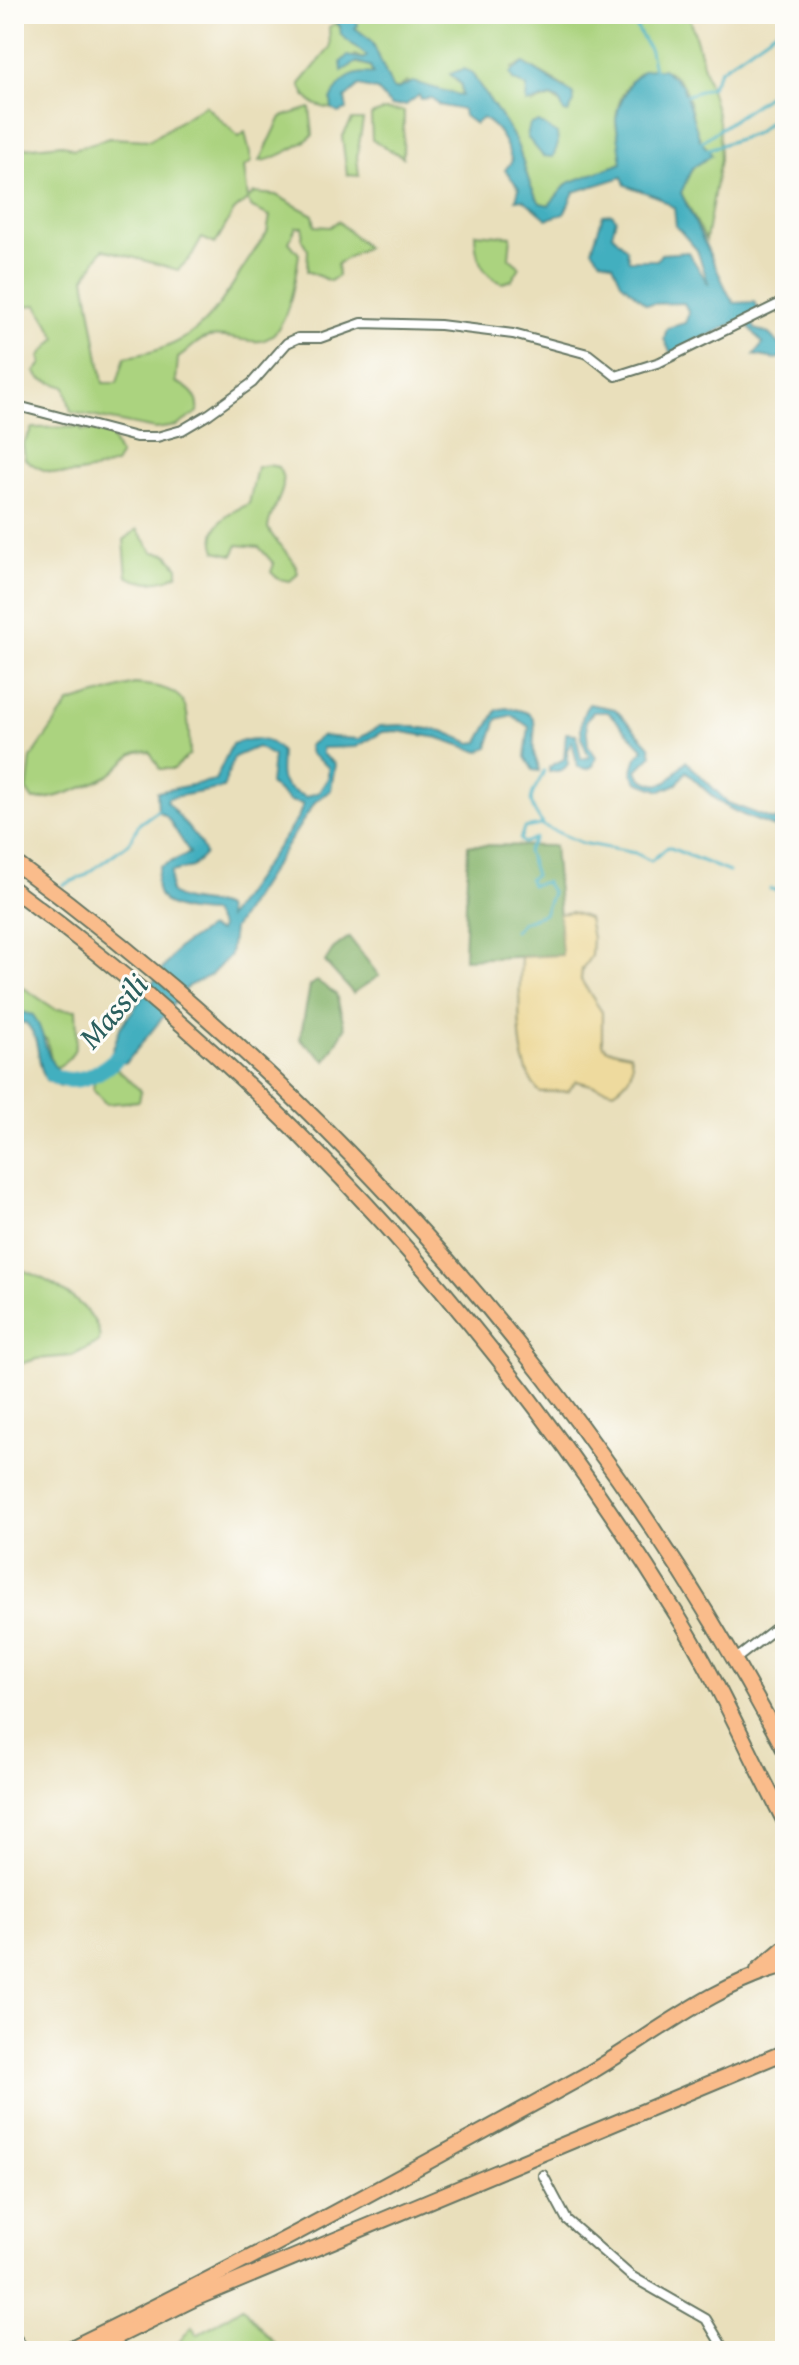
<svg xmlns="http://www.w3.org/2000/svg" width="799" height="2365" font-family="'Gentium Book Plus',serif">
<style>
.green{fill:#abd37f;stroke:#65885a;stroke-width:2;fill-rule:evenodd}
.forest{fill:#88b56e;stroke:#547951;stroke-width:2}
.sand{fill:#eeda9e;stroke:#868c69;stroke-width:2}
.water{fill:#42afbf;stroke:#30767a;stroke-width:2;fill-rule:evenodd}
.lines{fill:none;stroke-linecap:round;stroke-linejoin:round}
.stream{stroke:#42afbf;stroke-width:3}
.river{stroke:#42afbf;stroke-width:16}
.street-casing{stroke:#667663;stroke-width:12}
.highway-casing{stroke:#667663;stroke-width:18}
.street{stroke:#fff;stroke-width:8}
.highway{stroke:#fabc8b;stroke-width:14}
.labels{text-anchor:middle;stroke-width:6;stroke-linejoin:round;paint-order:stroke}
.water-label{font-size:32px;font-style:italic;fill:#2a5f5e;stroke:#fdfcf7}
</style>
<rect width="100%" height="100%" fill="#fdfcf7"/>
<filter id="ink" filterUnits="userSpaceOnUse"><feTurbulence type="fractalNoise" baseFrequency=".0125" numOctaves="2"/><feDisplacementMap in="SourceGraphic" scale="16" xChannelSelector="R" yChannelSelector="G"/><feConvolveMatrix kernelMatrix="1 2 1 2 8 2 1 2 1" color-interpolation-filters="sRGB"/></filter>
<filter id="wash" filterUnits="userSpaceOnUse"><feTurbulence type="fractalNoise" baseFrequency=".006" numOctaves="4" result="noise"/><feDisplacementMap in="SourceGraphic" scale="32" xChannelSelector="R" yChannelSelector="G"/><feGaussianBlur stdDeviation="1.8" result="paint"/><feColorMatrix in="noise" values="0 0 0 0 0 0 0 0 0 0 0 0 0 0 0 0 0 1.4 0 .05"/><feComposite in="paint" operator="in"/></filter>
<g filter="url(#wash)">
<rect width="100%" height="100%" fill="#e9dfbb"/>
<g class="green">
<path d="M 354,14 L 689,14 L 719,121 L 720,159 L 706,240 L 681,193 L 683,183 L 707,148 C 691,132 694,106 683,86 C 676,74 667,68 653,69 C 631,70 617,100 616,120 C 616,134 623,148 622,163 L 568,183 L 549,205 L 540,203 C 526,183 525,162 515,140 C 502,115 485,96 471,72 L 455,80 L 461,84 L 462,96 L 407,82 L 396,90 L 392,88 L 372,41 L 355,28 L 358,25 ZM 524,63 L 565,87 L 563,106 L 551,97 L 532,104 L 527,87 L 512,68 Z"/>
<path d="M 336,23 L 367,56 L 364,59 L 355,55 L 348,66 L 353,62 L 370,66 L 373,75 L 335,91 L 332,109 C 314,106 306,102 300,84 L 330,48 L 329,27 Z"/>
<path d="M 205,105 L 239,137 L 245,132 L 252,162 L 244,167 L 248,199 L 254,193 L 276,195 L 313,215 L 315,226 L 330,227 L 338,221 L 366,247 L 337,264 L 338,276 L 330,281 L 307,271 L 308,250 L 302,240 L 303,227 L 296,227 L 289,242 L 299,254 C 296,276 288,338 260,341 C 244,343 226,334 209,337 C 197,339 189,352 178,358 L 176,382 C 189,388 200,396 198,412 L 177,426 L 155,429 L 71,412 L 65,387 L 41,379 L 35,372 L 42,364 L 40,356 L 57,338 L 37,305 L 14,307 L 14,149 L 62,144 L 74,149 L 109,138 L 150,140 ZM 247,200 L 252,208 L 270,216 L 267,233 C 220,296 213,346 125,357 L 117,383 L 103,383 L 85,278 L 103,249 L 178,270 L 192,256 L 202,238 L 215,244 L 234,211 Z"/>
<path d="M 310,108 L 313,135 C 304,144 271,161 260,161 L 281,117 Z"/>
<polygon points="385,110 404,111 403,157 372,140 371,115"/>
<polygon points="352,120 363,120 357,156 359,176 347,175 342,137"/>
<path d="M 475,233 L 511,236 L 509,258 L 520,267 L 512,280 L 503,283 C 481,277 475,254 475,233 Z"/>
<path d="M 81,427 L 82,431 L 96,430 L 111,436 L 120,456 L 115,464 C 84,474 53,482 25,459 L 23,445 L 32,428 Z"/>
<path d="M 268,465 L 278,467 C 293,490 270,506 268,528 C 276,546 296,556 298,574 L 290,581 L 278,579 L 271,572 L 274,564 L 259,547 L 238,545 L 233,555 L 216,551 C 206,526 229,512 249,504 L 257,467 Z"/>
<path d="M 137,529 L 153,552 L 167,554 L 178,567 L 178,574 C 164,583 141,585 127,576 L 124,540 Z"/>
<path d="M 134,684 C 193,688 187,705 190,754 L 174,769 L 160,769 L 150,752 C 129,747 124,767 108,776 C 86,787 57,799 33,800 L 27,791 L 31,758 L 69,703 Z"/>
<path d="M 24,988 L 55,1009 L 76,1010 C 77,1037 82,1057 53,1069 L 47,1040 L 14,1010 L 18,991 Z"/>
<polygon points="114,1066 141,1091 139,1101 106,1104 93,1090 95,1074"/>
<path d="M 14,1268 C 40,1272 106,1311 99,1342 L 72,1356 L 37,1359 L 14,1366 Z"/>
<polygon points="242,2307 275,2344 274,2351 172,2351 192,2326 197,2335"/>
</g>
<g class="forest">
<polygon points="468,845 554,846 563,955 464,959"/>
<polygon points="349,937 379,976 353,993 325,962 333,949"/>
<polygon points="317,981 336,994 345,1028 326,1061 300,1039 310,986"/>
</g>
<path class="sand" d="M 571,912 L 588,918 L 592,938 L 591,956 L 582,969 L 581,980 L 602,1012 L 602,1044 L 608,1049 L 630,1054 C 636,1071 628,1082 614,1091 L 576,1081 L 568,1091 L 540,1092 C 512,1067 520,993 521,957 L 562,955 L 559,914 Z"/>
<g class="water">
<path d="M 329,14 L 354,14 L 358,25 L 355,28 L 372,41 L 392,88 L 396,90 L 413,82 L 462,96 L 461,84 L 450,74 L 463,69 L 471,72 C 485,96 502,115 515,140 C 525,162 526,183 540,203 L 549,205 L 568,183 L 622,163 L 616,120 L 619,106 L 631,81 L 644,70 L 654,69 L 663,69 L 682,85 L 700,140 L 712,155 L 692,168 L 681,193 L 728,293 L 734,303 L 754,302 L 759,311 L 671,354 L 664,339 L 667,328 L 685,323 L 689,313 L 684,303 L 646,304 L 621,282 L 613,264 L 600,259 L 592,249 L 603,215 L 612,214 L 616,219 L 612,234 L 626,248 L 629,260 L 657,260 L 661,254 L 688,252 L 709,285 L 697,250 L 676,226 L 674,208 L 658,197 L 625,185 L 622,177 L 574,192 L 564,214 L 547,219 L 523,199 L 516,200 L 519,188 L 505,170 L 512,161 C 506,143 499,127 482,118 L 475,124 L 464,116 L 463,110 L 439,105 L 432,98 L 421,99 L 419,95 L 406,105 L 391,106 L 377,90 L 359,86 L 345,98 L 347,110 L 338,113 L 332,109 L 331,100 C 339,81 353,70 373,74 L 370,66 L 357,62 L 342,71 L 341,62 L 347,56 L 364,59 L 367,56 L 341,35 L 340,26 Z"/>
<polygon points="524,63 573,94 574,102 568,113 564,112 559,100 551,97 526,103 527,87 513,80 510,73"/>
<polygon points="538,122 557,134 558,144 553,157 543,156 527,137 530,124"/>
<polygon points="752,321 755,329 769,334 781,346 785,345 785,357 775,359 754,355 763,344 747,324"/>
<path d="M 589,704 L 615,709 L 650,746 L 652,755 L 637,770 C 639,778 643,780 651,783 C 670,790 674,771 686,761 L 728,803 L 773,820 L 785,818 L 785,823 L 777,828 C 728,810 722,808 686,771 L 677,784 L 661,791 L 637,782 L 632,773 L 637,757 L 644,749 L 608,712 L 593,712 L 586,721 L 588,745 L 596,757 L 593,766 L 587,769 L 578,767 L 572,741 L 567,750 L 568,764 L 563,770 L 549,772 L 549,767 L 564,759 L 566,733 L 576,734 L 581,759 L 590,757 C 580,742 577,719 589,704 Z"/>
<path d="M 506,708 C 547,712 531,725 534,753 C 535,759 539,764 539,771 L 533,770 L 525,757 L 529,727 L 512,715 L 497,719 L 488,747 L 480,752 L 439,738 L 397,731 L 383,732 L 356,747 L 322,748 L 322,754 L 335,764 L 331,790 L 315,802 L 233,929 L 230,955 L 211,975 L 188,986 L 126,1063 L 119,1062 L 106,1070 L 120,1028 L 178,948 L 208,928 L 218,932 L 220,927 L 212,913 C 181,912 145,907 160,867 L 190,853 L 167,817 L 158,811 L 157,792 L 215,780 L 232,744 C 250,738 269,735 281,752 C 280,781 276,785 306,797 L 319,792 L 328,778 L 328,767 L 310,754 L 308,746 L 321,736 L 358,739 L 380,726 L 401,725 L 443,731 L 471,743 L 479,742 L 497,710 ZM 257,747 L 273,756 L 270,784 L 289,801 L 303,804 L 298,818 L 227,918 L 225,908 C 207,899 187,906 170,892 L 171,872 L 192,867 L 205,854 L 199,841 L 167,802 L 168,798 L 223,788 L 234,757 Z"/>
<path d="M 14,1010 L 33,1015 C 49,1036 42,1069 70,1076 L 70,1083 L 60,1087 L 46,1080 C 35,1061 42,1040 26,1023 L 14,1022 Z"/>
</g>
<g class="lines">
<g class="stream">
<polyline points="629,14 650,51 654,69"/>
<polyline points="685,96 711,87 720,70 785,24"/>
<polyline points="701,142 785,84"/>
<polyline points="706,150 756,133 785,108"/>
<path d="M 543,824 C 521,796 535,794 544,771"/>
<polyline points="63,885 84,876 129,843 139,824 158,810"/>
<polyline points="770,889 785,891"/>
<polyline points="514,931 522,922 544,914 552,893 545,882 531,885 529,879 535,875 527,851 535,838 524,843 520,840 524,828 541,825 582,843 635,853 651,861 668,847 729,872"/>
</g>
<path class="river" d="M 52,1075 C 76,1088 102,1073 120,1055"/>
</g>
</g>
<g filter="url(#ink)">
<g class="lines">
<g class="street-casing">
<g id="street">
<polyline points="14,405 136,437 157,437 182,430 209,414 252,383 287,343 298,338 320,338 362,323 440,325 513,334 588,354 616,376 660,362 785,301"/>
<polyline points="736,1659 785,1621"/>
<polyline points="543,2175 567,2220 631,2276 706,2319 725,2351"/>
<polyline points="14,2335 26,2351"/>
</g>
</g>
<g class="highway-casing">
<g id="highway">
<path d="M 14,862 C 334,1097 600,1400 785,1751"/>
<path d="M 14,890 C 282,1086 503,1333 677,1615 C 718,1681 749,1754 785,1822"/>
<polyline points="758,1970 785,1947"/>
<path d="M 65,2351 C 241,2266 413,2170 584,2076 C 649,2039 712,1985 785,1966"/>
<polyline points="88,2351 194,2299 785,2052"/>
</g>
</g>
<use href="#street" class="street"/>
<use href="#highway" class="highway"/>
</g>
</g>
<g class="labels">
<g class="water-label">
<text transform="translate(113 1011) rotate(-49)" y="11">Massili</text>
</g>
</g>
<rect width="799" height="2365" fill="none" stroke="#fdfcf7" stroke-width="48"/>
</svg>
